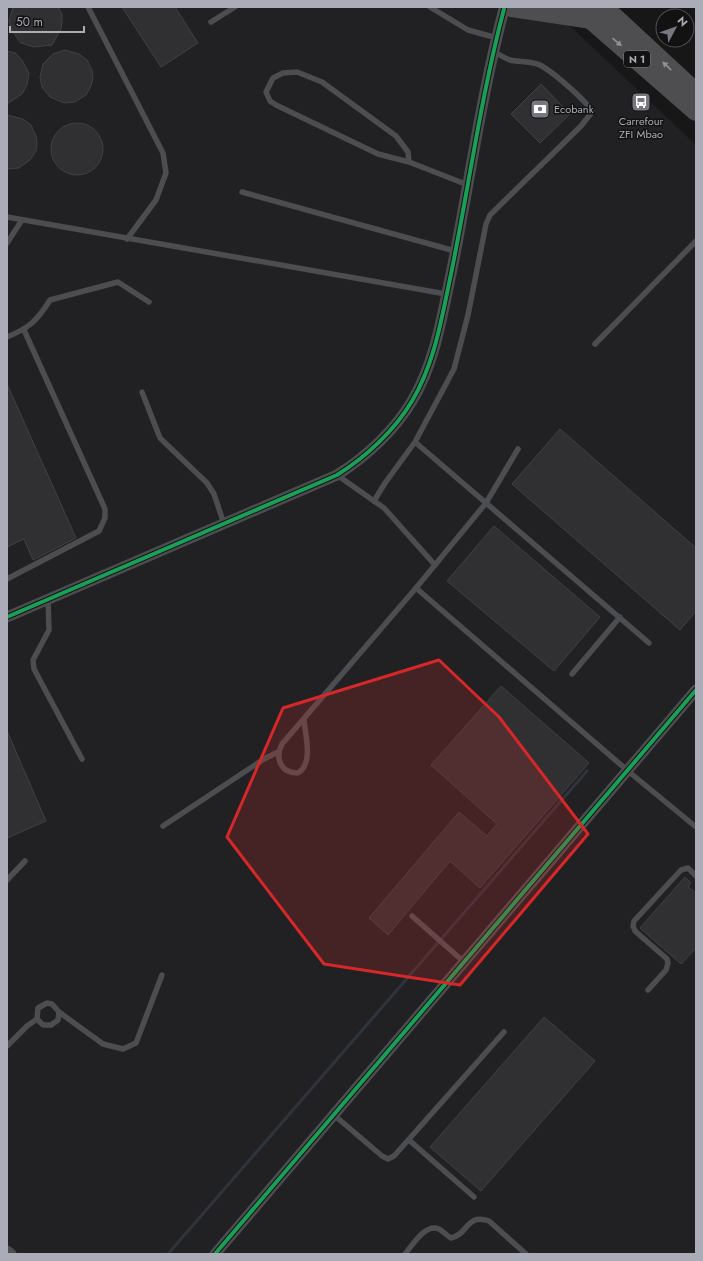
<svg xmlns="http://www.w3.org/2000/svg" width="703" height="1261" font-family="Jost,sans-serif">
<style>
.built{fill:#212123}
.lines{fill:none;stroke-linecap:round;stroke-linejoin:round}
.stream{stroke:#2f343c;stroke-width:3}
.building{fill:#303032;stroke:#404144}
.lane{stroke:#4c4d50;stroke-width:5.5}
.street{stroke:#4c4d50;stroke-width:11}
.highway{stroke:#4e4e51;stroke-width:20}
.cycleway-casing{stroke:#121213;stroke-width:6}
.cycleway{stroke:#1a9f57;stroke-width:4}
.oneway{fill:#8e9098}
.marked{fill:#d62828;fill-opacity:0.2;stroke:#d62828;stroke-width:3;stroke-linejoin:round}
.labels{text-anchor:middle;stroke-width:3;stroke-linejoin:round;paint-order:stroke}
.shield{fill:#121213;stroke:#7c7e86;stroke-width:1}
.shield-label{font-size:10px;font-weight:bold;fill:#aaacb7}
.poi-label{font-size:11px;fill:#aaacb7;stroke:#121213;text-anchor:start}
</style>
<rect width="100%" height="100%" fill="#171718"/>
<polygon class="built" points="7,7 550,7 696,145 696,1254 7,1254"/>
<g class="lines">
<polyline class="stream" points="168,1254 587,771"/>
</g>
<g class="building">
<polygon points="13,7 58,7 62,14 62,22 61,29 52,45 34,47 21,43 12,31 9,21"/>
<polygon points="122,7 175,7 198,43 161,67"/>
<polygon points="65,50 79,54 87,60 92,70 93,78 91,86 86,95 75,102 64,103 50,97 42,87 40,77 43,64 53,54"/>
<polygon points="7,51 15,53 22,60 29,73 27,85 22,94 7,104"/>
<polygon points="541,84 570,114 540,143 511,114"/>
<polygon points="7,115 23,119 31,125 36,136 37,143 36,151 30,160 19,168 7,169"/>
<circle cx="77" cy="149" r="26"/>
<polygon points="7,384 76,538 33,560 24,539 7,547"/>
<polygon points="560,429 696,548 696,611 680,630 512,484"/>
<polygon points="494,526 600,617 554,671 447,581"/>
<polygon points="501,686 589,763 480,888 450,861 388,935 369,918 459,812 487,836 497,824 431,765"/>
<polygon points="7,731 46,821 7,838"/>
<polygon points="685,877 691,883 688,887 696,893 696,948 681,964 640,928"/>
<polygon points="544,1017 595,1061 481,1191 430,1147"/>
</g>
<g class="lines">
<g class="lane">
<polyline points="88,7 163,153 166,173 156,200 127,239"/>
<polyline points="430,7 468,30 497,38"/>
<polyline points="211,22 235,7"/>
<polyline points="409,162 408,152 396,136 322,82 297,72 283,73 273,78 266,92 270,101 276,105 378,154 409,162 468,185"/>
<polyline points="242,192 455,251"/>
<polyline points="7,217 446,294"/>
<polyline points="7,243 22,220"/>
<path d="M 7,337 C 29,328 37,321 50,300 L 118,282 L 149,302"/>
<polyline points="595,344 696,241"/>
<polyline points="142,392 160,438 207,483 214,494 224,524"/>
<polyline points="415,442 649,643"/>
<polyline points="337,475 374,501"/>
<path d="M 435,565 L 384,508 L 374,501 L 385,483 L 415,442 L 454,369 L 468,315 L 486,224 L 490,215 L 581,126 L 592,112 C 588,102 548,67 537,64 C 528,61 518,62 510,60 C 504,58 498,54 493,51"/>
<polyline points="7,579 99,531 105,518 105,509 24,330"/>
<polyline points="416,588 628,771 696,827"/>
<polyline points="48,599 49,630 33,660 34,669 82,759"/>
<polyline points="572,674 620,617"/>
<path d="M 304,719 C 305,735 314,763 298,773 C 280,773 275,758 282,744 L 416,588 L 486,503 L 518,449"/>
<polyline points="163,826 264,759 278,752"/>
<polyline points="7,880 25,861"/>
<polyline points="412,916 464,962"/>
<polyline points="648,990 666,970 668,963 667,959 635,931 633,926 634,921 681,870 688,868 696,876"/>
<polyline points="59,1012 58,1020 51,1025 43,1025 37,1019 38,1008 47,1003 52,1004 59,1012 103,1044 123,1049 136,1043 162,975"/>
<polyline points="7,1046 27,1026 37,1019"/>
<polyline points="334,1115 382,1156 388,1159 394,1156 504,1032"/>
<polyline points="409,1140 474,1197"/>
<path d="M 405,1254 C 412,1246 425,1223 439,1229 C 443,1231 447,1236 451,1238 C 468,1235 466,1213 489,1221 L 526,1254"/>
</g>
<g class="street">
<path d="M 7,617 L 337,475 C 366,457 395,430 412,401 C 435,363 442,316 451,274 C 469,186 481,96 504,9"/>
<polyline points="7,1251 11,1254"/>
<polyline points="215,1254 696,690"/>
</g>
<g class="highway">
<polyline points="512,7 592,19"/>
<polyline points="577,7 696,111"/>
<polyline points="603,7 696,93"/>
</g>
<g class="cycleway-casing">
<g id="cycleway">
<path d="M 7,617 L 337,475 C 366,457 395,430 412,401 C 435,363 442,316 451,274 C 469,186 481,96 504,9"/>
<polyline points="215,1254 696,690"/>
</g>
</g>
<use href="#cycleway" class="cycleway"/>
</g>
<defs><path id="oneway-solid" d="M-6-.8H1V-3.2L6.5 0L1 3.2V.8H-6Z"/></defs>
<g class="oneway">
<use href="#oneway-solid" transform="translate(617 42) rotate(41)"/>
<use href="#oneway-solid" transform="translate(667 66) rotate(-137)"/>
</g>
<path class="marked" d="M 439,660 L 499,717 L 588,834 L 460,985 L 324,964 L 227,837 L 283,708 Z"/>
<defs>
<g id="bus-square" transform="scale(1)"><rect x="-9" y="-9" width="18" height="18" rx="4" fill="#77787f" stroke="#121213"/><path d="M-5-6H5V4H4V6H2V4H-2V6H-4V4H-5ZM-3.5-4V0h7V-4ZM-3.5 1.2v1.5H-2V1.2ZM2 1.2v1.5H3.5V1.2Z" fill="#fff"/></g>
<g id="bank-square" transform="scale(1)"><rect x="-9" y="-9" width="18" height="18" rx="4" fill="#77787f" stroke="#121213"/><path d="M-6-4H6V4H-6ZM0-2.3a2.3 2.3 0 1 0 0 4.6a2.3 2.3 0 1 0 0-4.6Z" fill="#fff"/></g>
</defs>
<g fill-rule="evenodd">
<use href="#bus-square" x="641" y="102"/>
<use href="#bank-square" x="540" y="109"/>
</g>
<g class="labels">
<rect class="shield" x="624" y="51" width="26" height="16" rx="3"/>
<g class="shield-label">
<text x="637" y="63">N 1</text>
</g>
<g class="poi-label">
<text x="554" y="113">Ecobank</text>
<text x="641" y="125" text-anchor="middle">Carrefour<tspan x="641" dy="13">ZFI Mbao</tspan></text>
</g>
</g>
<rect width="703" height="1261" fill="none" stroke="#aaacb7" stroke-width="16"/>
<g transform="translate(675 28) rotate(49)"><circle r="19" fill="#121213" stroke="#4f5055"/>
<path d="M0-3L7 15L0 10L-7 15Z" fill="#77787f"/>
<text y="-6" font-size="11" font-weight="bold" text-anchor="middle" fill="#aaacb7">N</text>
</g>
<path d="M10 26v6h74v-6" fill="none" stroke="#aaacb7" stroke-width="2"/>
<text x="16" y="26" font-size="12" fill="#aaacb7" stroke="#121213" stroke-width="3" paint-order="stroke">50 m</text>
</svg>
